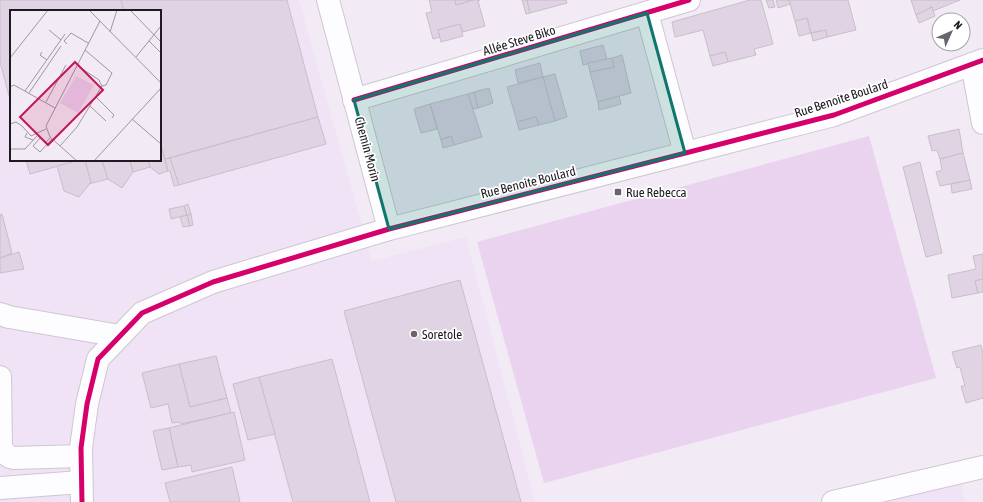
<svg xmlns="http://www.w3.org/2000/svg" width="983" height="502" font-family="'Asap Condensed',sans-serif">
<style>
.built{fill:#f1e3f6;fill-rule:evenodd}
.green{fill:#e9d3ef}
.building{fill:#e0d3e4;stroke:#c6c0c8}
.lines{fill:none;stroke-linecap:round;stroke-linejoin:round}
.minor-casing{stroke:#cec7d0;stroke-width:24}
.minor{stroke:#fdfcfe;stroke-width:22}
.cycleway-casing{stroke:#fff;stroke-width:8}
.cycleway{stroke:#d6006c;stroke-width:5}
.marked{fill:#0f766e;fill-opacity:0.2;stroke:#0f766e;stroke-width:3;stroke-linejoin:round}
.poi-dot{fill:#69636b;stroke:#fff;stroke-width:1.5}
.labels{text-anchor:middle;stroke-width:3.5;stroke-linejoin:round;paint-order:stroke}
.street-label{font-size:13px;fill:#1f1a21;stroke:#fff}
.poi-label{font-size:13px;fill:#1f1a21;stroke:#fff;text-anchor:start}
.inset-road{fill:none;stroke:#9e97a0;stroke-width:1}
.view{fill:#c2185b;fill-opacity:0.15;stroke:#c2185b;stroke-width:2}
.inset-edge{fill:none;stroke:#1f1a21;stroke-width:2}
</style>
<rect width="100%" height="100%" fill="#f2eaf5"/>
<g class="built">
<path d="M 0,0 L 299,0 L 372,261 L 466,237 L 535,502 L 0,502 ZM 11,11 L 160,11 L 160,160 L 11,160 Z"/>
<polygon points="961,482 965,502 886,502"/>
</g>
<polygon class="green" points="869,136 936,378 544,483 477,242"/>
<g class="building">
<polygon points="0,0 121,0 124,11 11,11 11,103 0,62"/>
<polygon points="121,0 287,0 318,117 165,159 160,142 160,11 124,11"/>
<polygon points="429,0 455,0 456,5 473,0 480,0 478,1 485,26 463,32 460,24 438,30 440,37 433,39 426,13 432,12"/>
<polygon points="455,0 473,0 456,5"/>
<polygon points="522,0 527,0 530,13 526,14"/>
<polygon points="527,0 566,0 567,3 530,13"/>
<polygon points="750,0 761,0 773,44 754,49 756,55 728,62 725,52 710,56 703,30 675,37 672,22"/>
<polygon points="766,0 773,0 775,7 769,8"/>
<polygon points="776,0 789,0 790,4 778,8"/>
<polygon points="789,0 848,0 856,30 827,37 826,30 811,33 807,18 795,21"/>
<polygon points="911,0 960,0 933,11 932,7 916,15"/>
<polygon points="932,7 935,16 919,23 916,15"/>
<polygon points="807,18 811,33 799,36 795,21"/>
<polygon points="460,24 463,36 441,42 438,30"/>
<polygon points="826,30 827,37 813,41 811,33"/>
<polygon points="603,45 607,59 583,65 580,51"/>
<polygon points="725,52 728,62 713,66 710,56"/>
<polygon points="622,55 631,93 598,102 590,72 614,67 612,58"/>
<polygon points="612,58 614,67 590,72 588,63"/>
<polygon points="540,63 543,77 518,83 515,70"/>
<polygon points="555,74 567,117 555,121 543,77"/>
<polygon points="543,77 555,121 539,125 536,117 517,122 507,87"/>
<polygon points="489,88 493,103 478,108 474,92"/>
<polygon points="474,92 478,108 473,109 468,94"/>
<polygon points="468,94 482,137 454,145 451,136 441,140 430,104"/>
<polygon points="619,96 621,104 599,110 598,102"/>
<polygon points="430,104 437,129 421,133 414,109"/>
<polygon points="318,117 326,144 179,185 170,158"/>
<polygon points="536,117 539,125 519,130 517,122"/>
<polygon points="959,129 963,153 940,159 937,150 932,151 928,136"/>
<polygon points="451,136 454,145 443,148 441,140"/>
<polygon points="160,142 168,171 159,174 150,167 148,160 160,160"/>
<polygon points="963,153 970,180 940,186 936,172 942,170 940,159"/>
<polygon points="170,158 179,185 174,186 170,171 168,171 165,159"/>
<polygon points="26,160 80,160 30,174"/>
<polygon points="80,160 85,160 91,182 79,197 64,191 57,166"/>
<polygon points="85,160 102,160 108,179 89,184 91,182"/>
<polygon points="102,160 130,160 133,172 122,188 108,179"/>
<polygon points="130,160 148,160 150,167 133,172"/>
<polygon points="920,162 942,253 926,257 903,167"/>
<polygon points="970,180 972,189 952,193 951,184"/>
<polygon points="188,204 191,214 187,215 184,206"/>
<polygon points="184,206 187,215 171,219 169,209"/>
<polygon points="2,214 12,253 0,258 0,215"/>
<polygon points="191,214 193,225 190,226 187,215"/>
<polygon points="187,215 190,226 183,227 180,217"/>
<polygon points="19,252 24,269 0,273 0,258"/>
<polygon points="983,254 983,279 975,281 978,293 952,298 948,275 976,269 973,256"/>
<polygon points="983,279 983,292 978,293 975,281"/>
<polygon points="460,280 521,502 396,502 344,311"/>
<polygon points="981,345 983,354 983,398 966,403 961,386 965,386 960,367 957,368 952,352"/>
<polygon points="216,356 227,398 190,407 179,364"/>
<polygon points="332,359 370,502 293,502 259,377"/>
<polygon points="179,364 190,407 227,398 231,413 181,424 180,422 172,423 168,404 151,408 142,373"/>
<polygon points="259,377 275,434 248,440 233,384"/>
<polygon points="234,412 245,460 192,472 191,465 178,467 169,428"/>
<polygon points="169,428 178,467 162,470 153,431"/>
<polygon points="232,467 240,502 170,502 165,483"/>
</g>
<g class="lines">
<g class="minor-casing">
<g id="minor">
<polyline points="328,0 389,229"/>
<polyline points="647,13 685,153"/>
<polyline points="972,64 983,123"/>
<polyline points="354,100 689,0"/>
<polyline points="0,314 9,317 120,336"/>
<path d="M 0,377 L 1,446 C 4,453 6,456 13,458 L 81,456"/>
<polyline points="0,488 81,482"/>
<polyline points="82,502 81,448 87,404 98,359 142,313 213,282 389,229 834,115 983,60"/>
<polyline points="833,502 983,467"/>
</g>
</g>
<use href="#minor" class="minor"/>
<g class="cycleway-casing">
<g id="cycleway">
<polyline points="354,100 689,0"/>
<polyline points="82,502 81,448 87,404 98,359 142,313 213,282 389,229 834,115 983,60"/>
</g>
</g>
<use href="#cycleway" class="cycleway"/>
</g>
<path class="marked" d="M 647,13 L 685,153 L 389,229 L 354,100 Z"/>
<g class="poi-dot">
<rect x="614" y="188" width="8" height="8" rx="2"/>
<circle cx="414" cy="334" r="4"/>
</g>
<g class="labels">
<g class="street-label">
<text transform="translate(519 40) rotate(-17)" y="5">Allée Steve Biko</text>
<text transform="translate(841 98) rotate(-18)" y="5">Rue Benoite Boulard</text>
<text transform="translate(368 149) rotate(75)" y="5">Chemin Morin</text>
<text transform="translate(528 182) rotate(-14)" y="5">Rue Benoite Boulard</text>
</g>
<g class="poi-label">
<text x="626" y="197">Rue Rebecca</text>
<text x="422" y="339">Soretole</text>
</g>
</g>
<g transform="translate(10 10)">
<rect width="151" height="151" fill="#f2eaf5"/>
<path d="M 66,66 L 84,75 L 68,103 L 50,93 Z" fill="#e9d3ef"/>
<path class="inset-road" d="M 79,0 L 151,73M 120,0 L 151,32M 39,20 L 51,30M 100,22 L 107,0M 139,31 L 151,43M 57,34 L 54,31 L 61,23 L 78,33M 75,40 L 102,63 L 96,75 L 92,76M 32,42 L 30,45 L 37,50M 126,47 L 151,16M 0,48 L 38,0M 68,56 L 89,70 L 92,76M 0,77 L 4,75 L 45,98M 15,81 L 55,24M 19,83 L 51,36M 86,87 L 104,105 L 102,108M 36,92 L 56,55M 80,96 L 96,111M 122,109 L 151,134M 0,114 L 6,112 L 12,116 L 21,126 L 36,119M 17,123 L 15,127 L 23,130M 40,128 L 36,132 L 30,128 L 23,136 L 30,142 L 42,129M 50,136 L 67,117 L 92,76M 0,139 L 15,139 L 27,126M 67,151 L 40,127 L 36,116 L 90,11M 84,151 L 151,78"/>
<path class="view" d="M 65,52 L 93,80 L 38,135 L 10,107 Z"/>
<rect width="151" height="151" class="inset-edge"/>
</g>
<g transform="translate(951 32) rotate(45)"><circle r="19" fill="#ffffff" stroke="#a5a3a6"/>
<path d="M0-3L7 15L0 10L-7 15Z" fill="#69636b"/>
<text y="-6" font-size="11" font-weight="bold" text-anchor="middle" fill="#1f1a21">N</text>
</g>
</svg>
